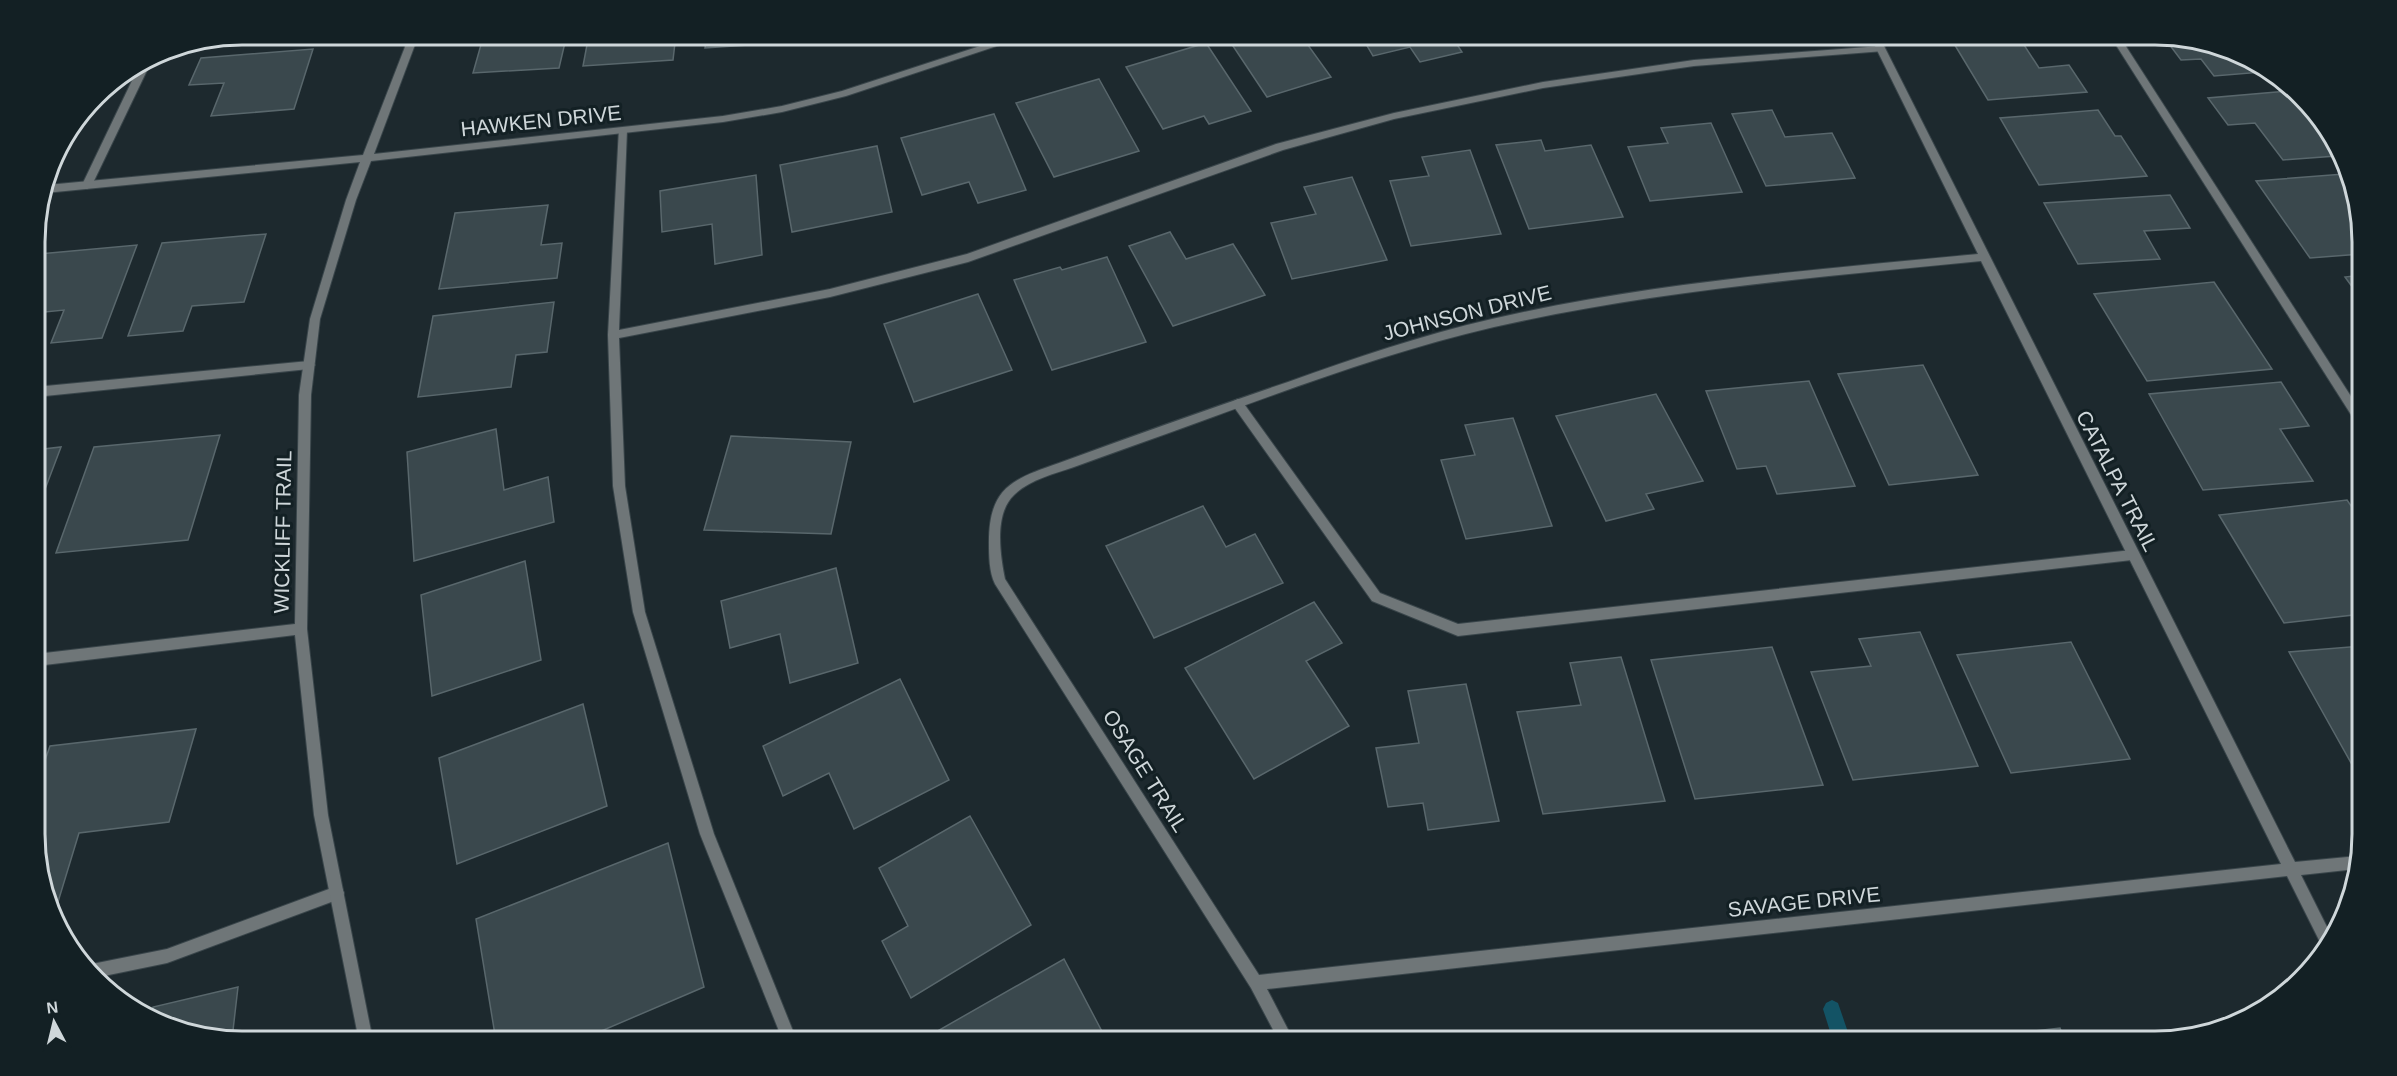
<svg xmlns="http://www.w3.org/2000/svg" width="2397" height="1076" font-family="Arial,sans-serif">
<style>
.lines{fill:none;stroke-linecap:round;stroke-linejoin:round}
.stream{fill:#135365;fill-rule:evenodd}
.building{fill:#3a484d;stroke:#59676c;stroke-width:1.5}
.lane-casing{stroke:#39454a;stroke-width:2}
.street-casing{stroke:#39454a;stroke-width:2}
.lane{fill:#6f7678;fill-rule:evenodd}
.street{fill:#6f7678;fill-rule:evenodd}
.labels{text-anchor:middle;stroke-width:6;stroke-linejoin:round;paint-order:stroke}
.street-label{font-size:21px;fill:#cfd7da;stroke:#132024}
.rim{fill:none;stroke:#cfd7da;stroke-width:3}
</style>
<rect width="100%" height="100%" fill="#1d292e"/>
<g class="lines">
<polygon class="stream" points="1832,1000 1838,1003 1851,1041 1833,1041 1823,1009 1826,1003"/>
</g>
<g class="building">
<polygon points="242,34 321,34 210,42"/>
<polygon points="484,34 567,34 559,68 473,73"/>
<polygon points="589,34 676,34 673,60 583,66"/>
<polygon points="707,34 793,34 792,42 705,48"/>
<polygon points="1225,34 1300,34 1331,77 1267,97"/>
<polygon points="1360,34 1450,34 1462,52 1420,62 1410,47 1373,56"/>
<polygon points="1478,34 1536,34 1482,42"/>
<polygon points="1974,34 2017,34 2039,68 2069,65 2087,92 1988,100 1950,37"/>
<polygon points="2163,36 2235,50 2263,72 2214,76 2201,59 2181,60"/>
<polygon points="1206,43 1251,111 1209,124 1204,116 1163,129 1126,67"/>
<polygon points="313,49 294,109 211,116 224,83 189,85 201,58"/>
<polygon points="1099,79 1139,151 1054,177 1016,103"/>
<polygon points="2288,91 2320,116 2336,156 2283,160 2255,123 2228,125 2208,98"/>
<polygon points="1772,110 1785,137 1832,133 1855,178 1766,186 1732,114"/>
<polygon points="2098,110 2115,136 2121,136 2147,176 2039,185 2000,118"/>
<polygon points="994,114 1026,190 978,203 969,182 922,195 901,138"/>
<polygon points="1711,123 1742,192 1650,201 1628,147 1668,143 1661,128"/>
<polygon points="1541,140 1545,151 1591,145 1623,217 1529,229 1496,145"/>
<polygon points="877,146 892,212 792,232 780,165"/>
<polygon points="1470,150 1501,234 1411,246 1390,181 1429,176 1422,157"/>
<polygon points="2344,174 2361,215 2361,254 2310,258 2256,181"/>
<polygon points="756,175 762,255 715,264 712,224 662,232 660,191"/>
<polygon points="1352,177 1387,260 1292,279 1271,223 1316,214 1304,187"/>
<polygon points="2170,195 2190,228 2144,231 2160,259 2078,264 2044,203"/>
<polygon points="548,205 541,245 562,243 557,278 439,289 455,213"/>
<polygon points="1170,232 1186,259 1233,244 1265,295 1173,326 1129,246"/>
<polygon points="266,234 244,302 192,306 183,331 128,336 162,243"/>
<polygon points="137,245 102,338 51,343 64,310 35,313 35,263 39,254"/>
<polygon points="1107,257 1146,342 1052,370 1014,280 1060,267 1062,270"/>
<polygon points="2361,275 2361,299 2345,277"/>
<polygon points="2214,282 2272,369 2147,381 2094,294"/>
<polygon points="978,294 1012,370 914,402 884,324"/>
<polygon points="554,302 547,352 516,355 511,387 418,397 433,316"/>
<polygon points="1923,365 1978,475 1889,485 1838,374"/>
<polygon points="1809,381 1855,486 1777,494 1766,466 1737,469 1706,391"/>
<polygon points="2281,382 2309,426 2280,429 2313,481 2203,490 2149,394"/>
<polygon points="1656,394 1703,481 1646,494 1654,509 1606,521 1556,416"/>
<polygon points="1513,418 1552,526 1466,539 1441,460 1475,455 1465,425"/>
<polygon points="496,429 504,490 548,477 554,522 414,561 407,452"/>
<polygon points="220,435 188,540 56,553 94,447"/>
<polygon points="731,436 851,442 831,534 704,530"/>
<polygon points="61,447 36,513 35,450"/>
<polygon points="2347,500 2362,522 2362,614 2284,623 2219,515"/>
<polygon points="1203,506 1226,547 1255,534 1283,583 1154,638 1106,546"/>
<polygon points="525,561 541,660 432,696 421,595"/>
<polygon points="836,568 858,663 790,683 780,634 730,648 721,601"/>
<polygon points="1314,602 1342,643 1306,661 1349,726 1254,779 1185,668"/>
<polygon points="1920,632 1978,766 1853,780 1811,672 1871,666 1859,639"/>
<polygon points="2071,642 2130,759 2011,773 1957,655"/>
<polygon points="2362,646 2362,769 2355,770 2289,652"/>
<polygon points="1772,647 1823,785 1695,799 1651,660"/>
<polygon points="1621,657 1665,801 1543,814 1517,712 1581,705 1570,663"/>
<polygon points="900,679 949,780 854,829 829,773 783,796 763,746"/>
<polygon points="1466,684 1499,821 1428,830 1423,803 1388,807 1376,748 1419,743 1408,691"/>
<polygon points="583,704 607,806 457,864 439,758"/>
<polygon points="196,729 169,822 79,833 58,902 54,903 36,861 36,786 50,746"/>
<polygon points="970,816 1031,925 911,998 882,941 908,926 879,868"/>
<polygon points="668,843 704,987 578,1041 496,1041 476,919"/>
<polygon points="1064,959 1107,1041 920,1041"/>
<polygon points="238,987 232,1039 162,1026 151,1017 153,1007"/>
<polygon points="2060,1028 2065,1041 1948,1041"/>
<polygon points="2194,1032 2168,1041 2129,1041"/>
</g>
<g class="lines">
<g class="lane-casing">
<g id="lane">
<polygon points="2109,34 2118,34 2361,412 2361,426 2357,424"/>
<polygon points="1881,46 1884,47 1884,51 1694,66 1543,88 1394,119 1283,150 968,262 830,297 619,338 625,486 645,612 714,834 797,1041 783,1041 700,834 633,612 613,486 608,335 619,128 625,128 627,130 619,330 830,289 967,254 1276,144 1394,113 1543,82 1694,60"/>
<polygon points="150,58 152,60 92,185 87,189 83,188 82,185 140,64"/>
<polygon points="309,361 315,365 309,369 35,397 35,387"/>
<polygon points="1238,399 1242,401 1380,593 1458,624 2132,550 2136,551 2138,555 2136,559 2132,560 1458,636 1372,601 1234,407 1232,404 1234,401"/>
<polygon points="337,886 342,888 344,893 342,898 167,963 99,977 86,967 92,964 167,949"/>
</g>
</g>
<g class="street-casing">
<g id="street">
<polygon points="410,34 419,34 374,154 723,116 782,106 842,91 1017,34 1033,34 846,96 782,112 723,122 371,161 356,200 320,319 311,395 307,629 328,815 373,1041 359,1041 314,815 295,635 36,666 36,654 295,624 299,395 310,319 346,200 360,162 45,193 47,185 363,155"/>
<path d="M 1869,34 L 1878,34 L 2295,862 L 2358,856 L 2356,869 L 2301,875 L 2332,937 L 2325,949 L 2323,948 L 2287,876 L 1267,989 L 1294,1041 L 1279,1041 L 1251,988 L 995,584 C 989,572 989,555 989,542 C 989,487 1013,479 1059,463 C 1135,435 1211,408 1288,382 C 1355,358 1422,335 1492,319 C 1651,282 1815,270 1978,254 ZM 1981,261 L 2281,864 L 1259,975 L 1005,579 C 1000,554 994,514 1014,495 C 1029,480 1054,474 1074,467 C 1104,456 1135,445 1166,434 C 1274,395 1382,353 1494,327 C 1654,291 1818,277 1981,261 Z"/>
</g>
</g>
<use href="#lane" class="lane"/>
<use href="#street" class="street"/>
</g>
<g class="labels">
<g class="street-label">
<text transform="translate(541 121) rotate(-6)" y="7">HAWKEN DRIVE</text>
<text transform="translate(1467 313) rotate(-14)" y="7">JOHNSON DRIVE</text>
<text transform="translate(2117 481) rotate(63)" y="7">CATALPA TRAIL</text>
<text transform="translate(283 532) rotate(-89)" y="7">WICKLIFF TRAIL</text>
<text transform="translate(1145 771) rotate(58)" y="7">OSAGE TRAIL</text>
<text transform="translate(1804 902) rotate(-6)" y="7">SAVAGE DRIVE</text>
</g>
</g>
<path d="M0 0H2397V1076H0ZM242 45H2155A197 197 0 0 1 2352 242V834A197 197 0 0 1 2155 1031H242A197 197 0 0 1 45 834V242A197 197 0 0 1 242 45Z" fill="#132024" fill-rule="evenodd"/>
<path class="rim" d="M242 45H2155A197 197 0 0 1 2352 242V834A197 197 0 0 1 2155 1031H242A197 197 0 0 1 45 834V242A197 197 0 0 1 242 45Z"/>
<g transform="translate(54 1022) rotate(353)" stroke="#132024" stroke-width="4.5" paint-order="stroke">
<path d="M0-4.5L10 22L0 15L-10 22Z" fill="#cfd7da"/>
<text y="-9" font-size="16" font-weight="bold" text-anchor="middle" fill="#cfd7da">N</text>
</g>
</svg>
